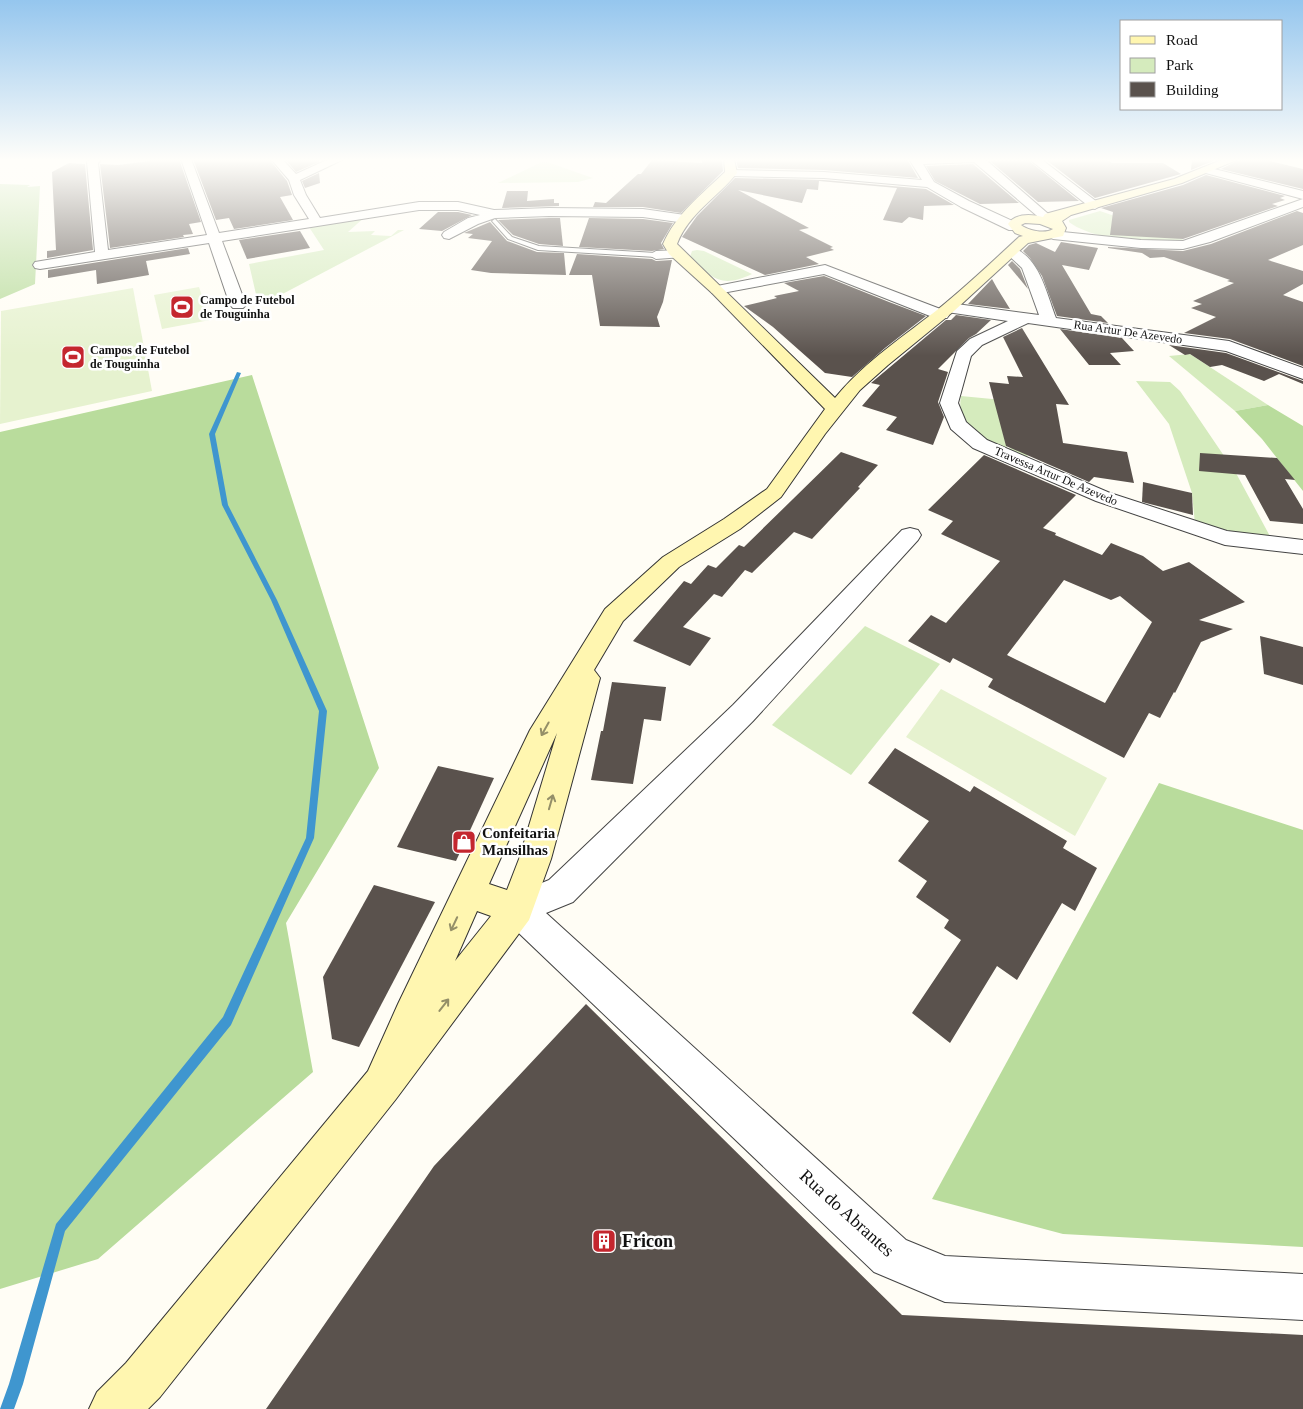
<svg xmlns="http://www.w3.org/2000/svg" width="1303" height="1409" font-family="'Times New Roman',serif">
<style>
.green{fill:#d5ebbd}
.forest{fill:#b9dc9c}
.pitch{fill:#e6f2cf}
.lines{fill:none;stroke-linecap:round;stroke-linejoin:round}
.stream{fill:#3f96cf;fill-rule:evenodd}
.building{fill:#5a524d;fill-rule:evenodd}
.lane-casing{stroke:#444;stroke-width:2}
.street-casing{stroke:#444;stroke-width:2}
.secondary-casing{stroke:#333;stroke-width:2}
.lane{fill:#fff;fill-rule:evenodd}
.street{fill:#fff;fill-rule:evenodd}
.secondary{fill:#fff6b0;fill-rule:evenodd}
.oneway{stroke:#948f68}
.labels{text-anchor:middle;stroke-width:5;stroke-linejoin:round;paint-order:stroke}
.far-poi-label{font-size:12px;font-weight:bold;fill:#111;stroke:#fff;text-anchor:start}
.far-street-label{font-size:12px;fill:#111;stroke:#fff}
.poi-label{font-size:15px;font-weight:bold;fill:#111;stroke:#fff;text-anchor:start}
.near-street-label{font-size:18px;fill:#111;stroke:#fff}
.near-poi-label{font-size:18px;font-weight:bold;fill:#111;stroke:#fff;text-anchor:start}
</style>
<rect width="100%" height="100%" fill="#fffdf5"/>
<g class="green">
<polygon points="544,161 593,178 578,182 498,183"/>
<path d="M 1100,211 L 1184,240 C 1155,244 1093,241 1069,222 L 1069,220 Z"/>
<polygon points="366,216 348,232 375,231 371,235 391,236 398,230 404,230 273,299 258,303 249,264 324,250 307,224"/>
<path d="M 697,250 L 704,251 L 752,274 C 721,289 712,278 690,257 L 692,251 Z"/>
<polygon points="1190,354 1268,405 1235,411 1169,356"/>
<polygon points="1136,381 1170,382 1180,391 1237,475 1272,540 1195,524 1192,493 1169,424"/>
<path d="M 961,396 L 1013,401 L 1002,429 L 1007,448 L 1025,449 L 1029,460 C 998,448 954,437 961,396 Z"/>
<polygon points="865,626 940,664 851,775 772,725"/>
</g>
<g class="forest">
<polygon points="0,184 30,185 27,187 40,186 35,284 0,299"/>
<polygon points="252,375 379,768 286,923 313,1072 98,1259 0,1289 0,432"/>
<polygon points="1268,405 1303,426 1303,491 1262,439 1235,411"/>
<polygon points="1159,783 1303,830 1303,1247 1063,1234 932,1199"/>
</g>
<g class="pitch">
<polygon points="199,287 210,320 162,329 154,295"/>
<polygon points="133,288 152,391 0,424 1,311"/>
<polygon points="941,689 1107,778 1075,836 906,737"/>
</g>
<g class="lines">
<polygon class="stream" points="237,372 241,373 215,434 228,505 277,600 327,711 314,838 231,1025 65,1231 23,1384 14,1409 0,1409 9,1384 56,1224 223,1017 306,838 319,711 271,600 222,505 209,434"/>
</g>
<g class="building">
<polygon points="149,159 179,159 201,222 189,224 193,234 183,235 184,237 110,248 100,164 118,165 150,161"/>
<polygon points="193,159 269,159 287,181 292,195 280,197 293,220 234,229 229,218 216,220"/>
<polygon points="285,159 319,159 319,162 296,172"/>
<polygon points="710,159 722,159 723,171 681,213 643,207 593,207 595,202 606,203 638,174 641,174 652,160 702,163 702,160"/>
<polygon points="736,159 907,159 918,178 824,170 738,168"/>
<polygon points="1045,159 1107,160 1112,163 1163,163 1181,174 1095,198"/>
<polygon points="1192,159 1218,159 1191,170"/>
<polygon points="1241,159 1262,159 1303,169 1303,189 1221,169"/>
<polygon points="1028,160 1079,201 1038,202 990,161"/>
<polygon points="69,163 85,164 93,250 47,258 47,251 56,250 52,172"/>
<polygon points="973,164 1019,203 980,204 935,181 926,166"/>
<polygon points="319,173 320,183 305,188 302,181"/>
<polygon points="1206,175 1285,196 1280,198 1285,200 1272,204 1278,206 1183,239 1110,235 1113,212 1101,208 1183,185"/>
<polygon points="735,178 824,180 926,189 954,205 924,206 923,220 909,217 902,223 883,220 897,188 819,181 818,190 807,189 802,203 738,190 809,228 799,230 833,247 830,248 834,250 806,257 819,264 765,275 682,237 697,216"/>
<polygon points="507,191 528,191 527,201 554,199 554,203 559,203 559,206 502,208"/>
<polygon points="1297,211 1303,213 1303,245 1268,260 1303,271 1303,284 1283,295 1303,302 1303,366 1230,339 1184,333 1216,317 1191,308 1202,304 1193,301 1234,283 1227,281 1230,280 1164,257 1150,258 1142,253 1108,248 1108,247 1183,251 1211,244"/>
<polygon points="438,212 458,212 472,215 442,231 419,229"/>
<polygon points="549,218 560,218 563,246 539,244 513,235 498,220"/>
<polygon points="589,218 643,219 673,223 661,243 664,249 652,251 579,247"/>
<polygon points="490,222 507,241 537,252 564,253 566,275 491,273 471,270 492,241 468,238 473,234 464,233"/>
<polygon points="300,231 310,248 247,259 239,240"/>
<polygon points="1061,242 1098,248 1089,270 1062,265 1091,314 1101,316 1108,323 1057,316 1042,276 1030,258 1023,251 1029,245 1036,243 1055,252"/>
<polygon points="188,248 190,254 146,261 149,275 97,284 96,270 48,278 48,270"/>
<polygon points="577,254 652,259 656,261 672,260 663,302 657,317 660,327 600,326 592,275 569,275"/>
<polygon points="1012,261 1020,269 1028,289 1008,265"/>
<polygon points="824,276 889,302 926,316 885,348 852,377 825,373 773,327 744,306 777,298 774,296 799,291 784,283"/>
<polygon points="992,279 997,288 1010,309 968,304"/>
<polygon points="956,315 991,320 976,334 969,338 938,369 948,372 938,402 944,417 933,445 886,430 897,417 862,406 880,385 871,383 946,320 951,320"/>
<polygon points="1022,328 1069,405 1056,404 1063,443 1127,452 1134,483 1094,477 1089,482 1006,446 989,382 1009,384 1007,376 1023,377 1003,337"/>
<polygon points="1060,329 1122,338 1134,351 1110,353 1121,365 1089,365"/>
<polygon points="1169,345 1226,353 1303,381 1303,384 1279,374 1264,381 1222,365 1210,367 1190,354 1185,355"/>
<polygon points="841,452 878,465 858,487 860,488 812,539 794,532 752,573 745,570 722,597 714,594 683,627 711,638 690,666 633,641 684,581 691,584 708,565 716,568 739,545 744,547"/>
<polygon points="1200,453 1277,458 1295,480 1285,479 1303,509 1303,524 1270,521 1245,475 1199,471"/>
<path d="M 984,455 L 1076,495 L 1043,528 L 1056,533 L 1055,535 L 1102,555 L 1111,543 L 1143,556 L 1163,571 L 1189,562 L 1245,602 L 1199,620 L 1233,629 L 1201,642 L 1175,693 L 1174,692 L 1160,718 L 1149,713 L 1124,758 L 988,687 L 993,679 L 953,658 L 950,663 L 908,641 L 931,615 L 946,623 L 1000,561 L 941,534 L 953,521 L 928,510 ZM 1064,580 L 1111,600 L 1120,596 L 1152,622 L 1105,703 L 1007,655 Z"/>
<polygon points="1143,482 1192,493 1193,515 1142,502"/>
<polygon points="1260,636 1303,647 1303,685 1264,674"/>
<polygon points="612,682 666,687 661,721 644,719 633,784 591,780 601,731 603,731"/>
<polygon points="895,748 970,792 974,786 1067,841 1063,848 1097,868 1075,911 1062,903 1017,980 997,966 950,1043 912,1013 961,940 944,928 949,920 916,897 927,881 898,861 929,821 868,783"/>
<polygon points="438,766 494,778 456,861 397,847"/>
<polygon points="374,885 435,902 359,1047 332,1039 323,977"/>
<polygon points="586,1004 902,1315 1303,1335 1303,1409 266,1409 434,1166"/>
</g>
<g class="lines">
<g class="lane-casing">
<polygon id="lane" points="495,219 512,237 539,246 656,253 659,255 656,257 538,250 508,239 492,221"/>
</g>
<g class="street-casing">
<g id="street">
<polygon points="89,159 102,159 98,163 108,250 207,235 181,159 191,159 219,233 309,219 294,195 289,180 271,159 282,159 296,174 329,159 344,159 300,180 306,195 320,218 419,202 458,202 494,210 549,208 643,209 685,215 691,219 685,223 643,217 549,216 495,218 478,224 449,239 444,238 442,235 444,232 468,218 480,215 458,210 419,210 222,241 246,305 243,308 233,308 230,305 209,243 40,269 35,268 33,265 35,262 95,252 87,162"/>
<polygon points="909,159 985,159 1053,218 1047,222 1043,221 974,162 923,164 934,182 969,201 1019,224 1020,227 1019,230 1009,230 961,207 927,187 824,178 731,176 725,173 731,170 824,172 922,180"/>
<polygon points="1029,159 1041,159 1101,205 1095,209 1091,208"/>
<polygon points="1206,167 1303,191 1303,199 1202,172 1200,170 1202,168"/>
<polygon points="1303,199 1303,207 1210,242 1183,249 1141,248 1053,239 1046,235 1053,231 1141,240 1183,241"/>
<path d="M 1012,248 C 1039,255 1047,295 1056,318 L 1229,341 L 1303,368 L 1303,379 L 1226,351 L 1028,323 L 982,345 L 971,356 L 958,403 L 966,422 L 987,440 L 1110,493 L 1227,531 L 1303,540 L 1303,554 L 1225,545 L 1096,501 L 973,448 L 951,429 L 940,403 L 957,351 L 970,339 L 1008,321 L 947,312 L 949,315 L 947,318 L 935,318 L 824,274 L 717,294 L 712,293 L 710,290 L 712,287 L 717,286 L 825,265 L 943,310 L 941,308 L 944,305 L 949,303 L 1039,315 L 1022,268 L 1005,252 Z"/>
<polygon points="678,250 683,251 685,254 683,257 656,259 649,255 656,251"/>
<polygon points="910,528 918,530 921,535 918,540 753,721 573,902 546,913 906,1240 945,1256 1303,1274 1303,1320 945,1302 874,1272 505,920 500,909 505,898 549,880 733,705 902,530"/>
</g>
</g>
<g class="secondary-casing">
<path id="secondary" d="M 724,159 L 734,159 L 737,173 C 717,198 689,213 677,244 L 835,398 C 865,361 906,335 942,306 C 969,284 994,260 1019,237 L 1023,236 L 1015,233 L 1008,224 C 1016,213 1031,214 1043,217 L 1045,214 L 1174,179 L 1224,159 L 1239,159 L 1182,183 L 1071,215 L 1062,221 L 1066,228 L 1063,236 L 1028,243 L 954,311 L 888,365 L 860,390 L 825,434 L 781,497 L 740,529 L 679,567 L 623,621 L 594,670 L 600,678 L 551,859 L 529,920 L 396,1099 L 160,1397 L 148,1409 L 89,1409 L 97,1392 L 126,1363 L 368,1071 L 398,1004 L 530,730 L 605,609 L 663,557 L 724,519 L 767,489 L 825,409 L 712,293 L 669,254 L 663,244 C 676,214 702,194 725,172 ZM 1025,223 L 1040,224 L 1053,229 C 1045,234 1029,231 1021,225 ZM 557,733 L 519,859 L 507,890 L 489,884 ZM 477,911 L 491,916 L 455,961 Z"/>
</g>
<use href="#lane" class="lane"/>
<use href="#street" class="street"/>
<use href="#secondary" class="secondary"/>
</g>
<defs><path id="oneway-shaft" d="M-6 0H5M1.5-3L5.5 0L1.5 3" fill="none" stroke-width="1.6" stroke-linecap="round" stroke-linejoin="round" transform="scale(1.25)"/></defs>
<g class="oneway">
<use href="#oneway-shaft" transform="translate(545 729) rotate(119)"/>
<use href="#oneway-shaft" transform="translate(551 802) rotate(-74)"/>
<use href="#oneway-shaft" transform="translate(454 924) rotate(115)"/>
<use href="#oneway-shaft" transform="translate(444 1005) rotate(-52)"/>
</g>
<linearGradient id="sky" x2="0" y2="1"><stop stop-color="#95c6ee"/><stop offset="0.45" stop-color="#fffefa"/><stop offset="1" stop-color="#fffefa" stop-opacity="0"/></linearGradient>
<rect width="1303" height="356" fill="url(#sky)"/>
<defs>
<g id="stadium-square" transform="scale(1.25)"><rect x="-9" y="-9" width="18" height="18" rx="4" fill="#c4262e" stroke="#fff"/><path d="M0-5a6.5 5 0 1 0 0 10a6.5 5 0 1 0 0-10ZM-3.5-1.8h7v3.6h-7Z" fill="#fff"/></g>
<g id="shop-square" transform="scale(1.25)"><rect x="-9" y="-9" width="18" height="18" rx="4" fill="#c4262e" stroke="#fff"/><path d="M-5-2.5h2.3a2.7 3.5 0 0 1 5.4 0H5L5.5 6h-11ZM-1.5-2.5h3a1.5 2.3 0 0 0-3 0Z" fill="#fff"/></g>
<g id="building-square" transform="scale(1.25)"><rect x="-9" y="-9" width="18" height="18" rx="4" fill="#c4262e" stroke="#fff"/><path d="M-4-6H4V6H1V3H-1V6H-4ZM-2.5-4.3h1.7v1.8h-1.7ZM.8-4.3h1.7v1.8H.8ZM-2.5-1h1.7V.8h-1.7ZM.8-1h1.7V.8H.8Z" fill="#fff"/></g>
</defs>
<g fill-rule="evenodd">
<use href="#stadium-square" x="182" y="307"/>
<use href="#stadium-square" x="73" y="357"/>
<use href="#shop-square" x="464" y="842"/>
<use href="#building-square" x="604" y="1241"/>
</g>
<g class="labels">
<g class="far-poi-label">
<text x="200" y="304">Campo de Futebol<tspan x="200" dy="14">de Touguinha</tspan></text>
<text x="90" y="354">Campos de Futebol<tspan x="90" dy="14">de Touguinha</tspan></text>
</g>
<g class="far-street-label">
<text transform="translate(1128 332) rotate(8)" y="4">Rua Artur De Azevedo</text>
<text transform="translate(1056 476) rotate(23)" y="4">Travessa Artur De Azevedo</text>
</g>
<g class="poi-label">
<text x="482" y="838">Confeitaria<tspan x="482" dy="17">Mansilhas</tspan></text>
</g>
<g class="near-street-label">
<text transform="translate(847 1213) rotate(42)" y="6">Rua do Abrantes</text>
</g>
<g class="near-poi-label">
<text x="622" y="1247">Fricon</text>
</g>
</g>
<rect x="1120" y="20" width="162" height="90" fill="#ffffff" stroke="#a0a0a0"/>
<rect x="1130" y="36" width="25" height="8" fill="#fff6b0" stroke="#a0a0a0"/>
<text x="1166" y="45" font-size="15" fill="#111111">Road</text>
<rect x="1130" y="58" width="25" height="15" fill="#d5ebbd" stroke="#a0a0a0"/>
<text x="1166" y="70" font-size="15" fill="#111111">Park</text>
<rect x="1130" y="82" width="25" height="15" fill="#5a524d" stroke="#a0a0a0"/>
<text x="1166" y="95" font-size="15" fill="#111111">Building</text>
</svg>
